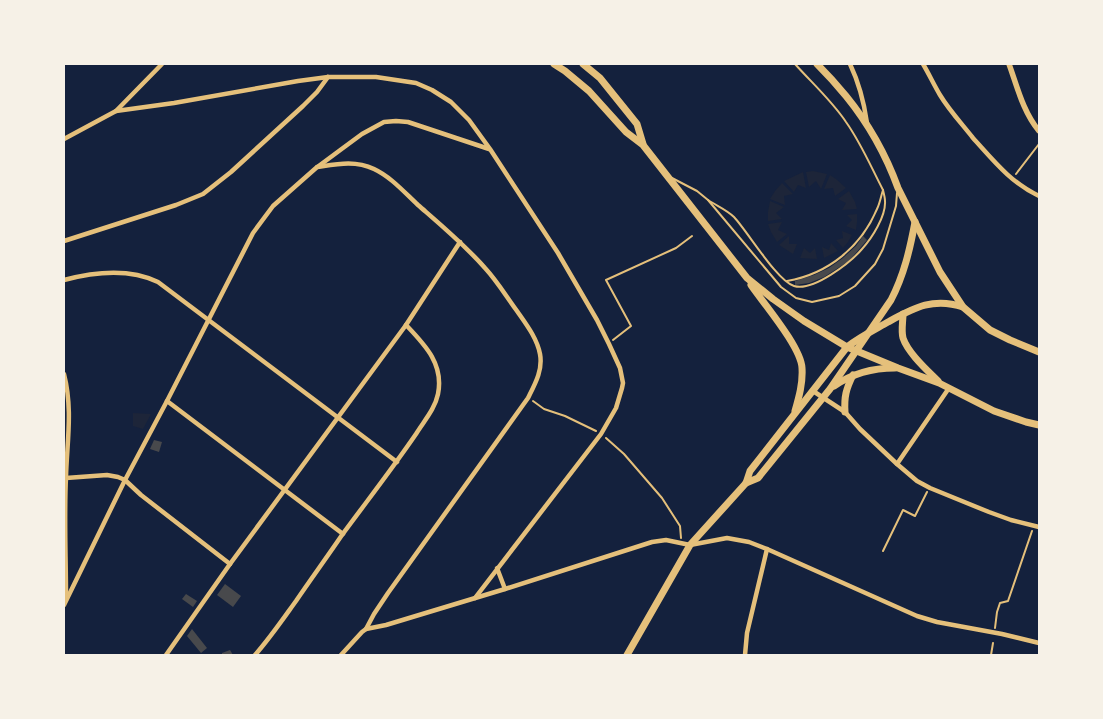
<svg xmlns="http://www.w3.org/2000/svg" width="1103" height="719" font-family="'Noto Sans',sans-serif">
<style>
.green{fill:#1d2539}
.building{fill:#48494c}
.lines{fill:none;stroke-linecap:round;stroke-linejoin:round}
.path{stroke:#e5c07b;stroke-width:2}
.service{stroke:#e5c07b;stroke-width:2}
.minor{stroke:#e5c07b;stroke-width:4.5}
.tertiary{stroke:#e5c07b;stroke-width:5.5}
.primary{stroke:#e5c07b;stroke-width:7}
</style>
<rect width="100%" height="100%" fill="#14213d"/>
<g class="green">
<polygon points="813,171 827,174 821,189 816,181 809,187 806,172"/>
<polygon points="803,172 806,188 798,185 794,192 784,181"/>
<polygon points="830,175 836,179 846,188 835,196 833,188 824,189"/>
<polygon points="782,183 793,194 784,196 785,205 770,199 775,191"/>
<polygon points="849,191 855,202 857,209 842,210 846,203 838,199"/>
<polygon points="770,201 784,207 776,213 782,219 768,221 768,212"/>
<polygon points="857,214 857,222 856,230 846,226 852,220 847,215"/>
<polygon points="782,222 778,230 787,234 777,242 771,232 768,224"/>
<polygon points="842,231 852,235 848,242 843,248 836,240 843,238"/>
<polygon points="789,236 789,244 797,244 793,254 779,245"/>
<polygon points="831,243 838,251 824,258 822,247 829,250"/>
<polygon points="804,248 810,253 815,248 817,259 800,258"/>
<polygon points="133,413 151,414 143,429 133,426"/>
</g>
<g class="building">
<polygon points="863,236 867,240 849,261 824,277 809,283 795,285 795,281 814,275 829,268 843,258 856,246"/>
<polygon points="154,440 162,442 159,452 150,449"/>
<polygon points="225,584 241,596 233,607 217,595"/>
<polygon points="186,594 197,601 193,607 182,599"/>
<polygon points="192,629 207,648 201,653 187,636"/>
<polygon points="230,650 233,655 222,655 222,653"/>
</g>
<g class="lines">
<g class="path">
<polyline points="1016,174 1039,144"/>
<polyline points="613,340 631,326 606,280 676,248 692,236"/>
<polyline points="533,401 544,409 565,416 596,431"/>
<polyline points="606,438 624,454 662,498 680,526 681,538"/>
<polyline points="883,551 903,510 915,516 927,492"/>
<polyline points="995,628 997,612 1000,603 1008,601 1032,531"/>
<polyline points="991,655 993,643"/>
</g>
<g class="service">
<polyline points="672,178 697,191 708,200 781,287 796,298 812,302 839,296 855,286 875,264 883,249 896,206 897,193"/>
<path d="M 708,200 C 717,206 727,210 734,217 C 748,232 777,281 794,286 C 813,292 851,262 862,249 C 872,238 886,216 885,201 C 885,198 884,194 883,190 C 871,167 861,143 846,122 C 832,101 812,83 795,64"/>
<path d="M 787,281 C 828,274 861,247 877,209 C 880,203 881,196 883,190"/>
</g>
<g class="minor">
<path d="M 850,64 C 859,83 864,102 867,123"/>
<path d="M 923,64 C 929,74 934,85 940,95 C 949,110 962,124 973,138 C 993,160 1011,183 1039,196"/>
<polyline points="116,111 162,64"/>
<polyline points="64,139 116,111 174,103 298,81 328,77 376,77 416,83 432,90 451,102 469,120 490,149 558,253 597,320 609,344 620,368 623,383 622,388 616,408 601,434 475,598"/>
<path d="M 317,167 C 337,164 355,160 374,169 C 391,177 404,192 418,205 C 441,225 465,245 485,268 C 497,281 506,296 517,311 C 526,324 537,338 540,354 C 543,370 535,384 528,398 L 388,593 L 374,614 L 366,629 L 362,632 L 341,655"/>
<polyline points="64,241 176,205 203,194 231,172 303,106 317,92 328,77"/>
<path d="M 64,280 C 94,272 129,268 158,282 L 397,462"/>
<path d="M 64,374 C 73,410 67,441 66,477 C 64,517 66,557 66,597"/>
<polyline points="813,391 845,412 860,429 897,464 917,481 930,488 989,512 1011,520 1039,527"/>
<polyline points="167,401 343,534"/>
<polyline points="897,464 949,388"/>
<polyline points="66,478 107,475 118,477 125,480 141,495 230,564"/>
<polyline points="497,568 505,589"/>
<polyline points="64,605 125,480 167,401 253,233 273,206 316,168 343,148 362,134 384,122 396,121 408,122 489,149"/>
<polyline points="366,629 386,625 505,589 652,542 666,540 690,545 727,538 749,542 767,549 917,616 937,622 1002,634 1039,643"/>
<polyline points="166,655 230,564 406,325 460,242"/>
<path d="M 255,655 C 270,638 283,619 296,601 C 311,579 327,557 342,535 C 367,501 392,469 416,434 C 424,421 435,409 438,394 C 444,364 425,345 406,325"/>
<polyline points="745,655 747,633 767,549"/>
</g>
<path class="tertiary" d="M 1009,64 C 1017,86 1023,112 1039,131"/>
<g class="primary">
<polyline points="554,64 565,71 589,91 626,132 643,145 747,278 773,299 804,321 847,347 898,368 939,383 994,411 1026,422 1039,425"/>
<polyline points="583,64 600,78 637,124 643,144"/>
<path d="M 817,64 C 827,74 837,85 846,96 C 868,123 886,155 898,188 L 940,272 L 963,307 L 990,330 L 1010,340 L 1039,352"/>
<path d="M 751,285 C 764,304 801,347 802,368 C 803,383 799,397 795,411"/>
<path d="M 903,314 C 903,322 901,330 903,338 C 908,353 927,370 938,381"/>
<path d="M 834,386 C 853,373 872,368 895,368"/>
<path d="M 845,412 C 844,397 846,389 853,375"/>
<path d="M 746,483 L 758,478 L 830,389 L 891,300 C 904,275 910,249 915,222"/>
<path d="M 627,655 L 690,545 L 746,483 L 750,471 L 847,347 C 860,337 874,330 888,322 C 914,308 933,297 963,307"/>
</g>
</g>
<rect width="1103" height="719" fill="none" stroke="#f6f1e7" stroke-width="130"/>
</svg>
